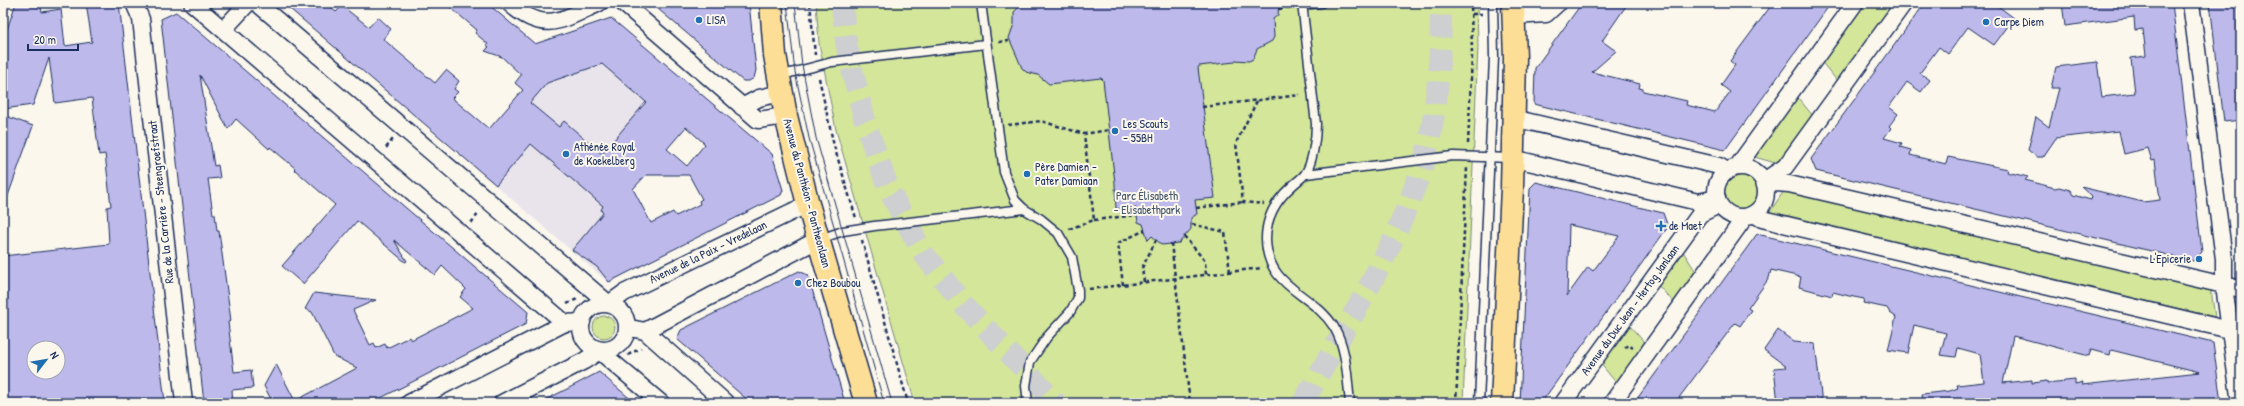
<svg xmlns="http://www.w3.org/2000/svg" width="2244" height="406" font-family="'Patrick Hand',sans-serif">
<style>
.built{fill:#e9e4ec}
.green{fill:#d4e69a;stroke:#788a7c}
.building{fill:#beb9eb;stroke:#1b2f5e;fill-rule:evenodd}
.lines{fill:none;stroke-linecap:round;stroke-linejoin:round}
.highway-tunnel{stroke:#cecfd0;stroke-width:22;stroke-dasharray:22 11;stroke-linecap:butt}
.lane-casing{stroke:#1b2f5e;stroke-width:11}
.street-casing{stroke:#1b2f5e;stroke-width:19}
.primary-casing{stroke:#1b2f5e;stroke-width:25}
.path{stroke:#1b2f5e;stroke-width:2.5;stroke-dasharray:4 3;stroke-linecap:butt}
.lane{stroke:#fbf7ec;stroke-width:8}
.street{stroke:#fbf7ec;stroke-width:16}
.primary{stroke:#fdde96;stroke-width:22}
.tram{stroke:#1b2f5e;stroke-width:1}
.poi-dot{fill:#1f6fb2;stroke:#fbf7ec;stroke-width:1.5}
.labels{text-anchor:middle;stroke-width:4;stroke-linejoin:round;paint-order:stroke}
.poi-label{font-size:12px;fill:#1b2f5e;stroke:#fbf7ec;text-anchor:start}
.street-label{font-size:12px;fill:#1b2f5e;stroke:#fbf7ec}
.park-label{font-size:12px;fill:#40546a;stroke:#fbf7ec}
</style>
<rect width="100%" height="100%" fill="#fbf7ec"/>
<filter id="ink" filterUnits="userSpaceOnUse"><feTurbulence type="fractalNoise" baseFrequency=".025" numOctaves="2"/><feDisplacementMap in="SourceGraphic" scale="8" xChannelSelector="R" yChannelSelector="G"/><feConvolveMatrix kernelMatrix="1 2 1 2 8 2 1 2 1" color-interpolation-filters="sRGB"/></filter>
<g filter="url(#ink)">
<polygon class="built" points="611,18 708,100 637,184 628,188 666,253 609,283 465,159 522,90 515,83 526,69 508,54 524,35 535,44"/>
<g class="green">
<polygon points="816,3 1477,3 1478,46 1463,403 915,403 836,130 819,43"/>
<polygon points="1862,3 1895,3 1838,82 1820,60"/>
<polygon points="1795,94 1813,116 1779,164 1751,156"/>
<circle cx="1741" cy="192" r="17"/>
<polygon points="1786,188 2211,290 2215,317 1769,213"/>
<polygon points="1682,250 1698,275 1676,305 1657,284"/>
<circle cx="604" cy="327" r="11"/>
<polygon points="1628,324 1647,345 1618,385 1600,363"/>
</g>
<g class="building">
<path d="M 16,3 L 40,3 L 42,12 L 61,9 L 65,46 L 92,42 L 86,3 L 119,3 L 165,403 L 3,403 L 3,256 L 109,244 L 107,207 L 111,206 L 105,154 L 99,155 L 92,98 L 55,103 L 49,58 L 33,105 L 3,109 L 3,89 L 8,77 L 3,75 L 3,41 ZM 34,348 L 58,348 L 58,372 L 34,372 Z"/>
<path d="M 283,3 L 326,3 L 336,12 L 342,6 L 369,27 L 378,17 L 391,29 L 383,39 L 435,83 L 446,70 L 459,81 L 454,89 L 458,92 L 452,98 L 489,129 L 523,90 L 515,83 L 521,75 L 502,57 L 485,51 L 489,47 L 486,45 L 488,44 L 475,33 L 477,30 L 445,3 L 487,3 L 535,44 L 611,18 L 772,154 L 783,190 L 781,195 L 609,282 L 597,267 L 572,250 L 603,213 L 601,210 L 603,206 L 531,144 L 496,185 ZM 602,64 L 646,102 L 602,154 L 564,121 L 559,127 L 530,103 L 547,83 ZM 686,127 L 705,144 L 687,166 L 667,149 ZM 646,175 L 689,175 L 702,199 L 699,201 L 700,204 L 676,216 L 673,212 L 651,223 L 633,189 Z"/>
<polygon points="651,3 749,3 756,70 754,78 749,81 743,81"/>
<polygon points="1023,3 1279,3 1278,15 1273,19 1274,37 1272,41 1257,49 1253,59 1249,61 1235,60 1235,62 1199,66 1198,68 1215,198 1195,200 1197,214 1191,218 1191,229 1179,243 1162,245 1152,236 1148,240 1143,224 1138,222 1136,208 1116,209 1115,183 1103,80 1101,78 1049,84 1038,75 1026,72 1022,68 1009,38 1014,24 1014,12"/>
<polygon points="1582,3 1628,3 1602,41 1616,51 1592,72 1640,84 1639,88 1643,89 1643,91 1687,101 1686,105 1715,112 1730,92 1721,85 1735,65 1730,61 1773,3 1831,3 1725,150 1534,104 1535,68"/>
<polygon points="1925,3 1994,3 2014,18 1994,45 1968,27 1948,54 1939,47 1920,73 1930,80 1921,92 1907,82 1889,107 1898,114 1889,126 1891,128 1884,138 1902,143 1900,147 1911,150 1910,155 1946,164 1948,157 2008,169 2007,172 2028,177 2025,180 2055,188 2059,187 2070,190 2073,195 2091,200 2092,197 2081,187 2143,202 2160,200 2155,160 2152,161 2148,148 2124,154 2119,131 2056,138 2043,157 2037,157 2028,150 2036,117 2049,127 2059,88 2051,88 2056,67 2097,62 2102,97 2135,93 2131,58 2146,56 2143,29 2135,30 2134,17 2065,26 2062,3 2172,3 2202,252 2193,261 1816,171 1811,159"/>
<polygon points="2210,3 2241,3 2241,120 2224,122"/>
<polygon points="176,12 528,312 526,324 371,403 273,403 264,386 276,364 295,401 357,368 334,356 312,312 305,309 314,293 376,300 353,310 370,345 374,343 376,348 385,344 387,348 409,337 411,340 473,308 460,297 466,289 442,266 435,275 394,240 407,261 405,262 357,221 303,284 282,266 335,205 294,169 295,168 270,147 269,149 236,119 228,129 200,75 214,166 218,165 220,178 208,179 213,214 215,214 217,231 219,231 231,321 228,322 234,372 251,370 253,388 232,390 233,403 204,403 161,19"/>
<polygon points="3,115 33,126 5,204 3,204"/>
<path d="M 1536,182 L 1663,213 L 1668,227 L 1541,403 L 1520,403 L 1530,188 ZM 1569,225 L 1619,236 L 1593,271 L 1588,267 L 1567,296 Z"/>
<path d="M 1757,234 L 2213,343 L 2221,403 L 1923,403 L 1922,394 L 1950,391 L 1958,388 L 1957,385 L 1984,382 L 1980,354 L 1958,348 L 1956,357 L 1940,355 L 1946,333 L 1914,325 L 1908,353 L 1888,350 L 1896,317 L 1890,313 L 1887,308 L 1863,303 L 1864,299 L 1849,296 L 1833,292 L 1832,296 L 1799,287 L 1801,277 L 1771,270 L 1769,278 L 1748,308 L 1751,310 L 1740,326 L 1735,323 L 1675,403 L 1634,403 ZM 2013,336 L 2089,356 L 2091,350 L 2110,355 L 2111,350 L 2200,372 L 2082,385 L 2083,382 L 2075,384 L 2075,380 L 2047,383 L 2047,381 L 2032,383 L 2032,380 L 2003,383 Z"/>
<polygon points="799,271 808,275 845,403 751,403 677,339 681,330"/>
<polygon points="1778,330 1794,342 1815,344 1822,403 1778,403 1774,368 1787,367 1764,350"/>
<polygon points="599,372 635,403 539,403 569,388"/>
</g>
<g class="lines">
<g class="highway-tunnel">
<polyline points="842,3 846,42 852,70 866,125 889,190 923,253 963,304 1056,403"/>
<path d="M 1303,403 C 1341,334 1383,270 1411,197 C 1415,185 1421,174 1424,162 C 1438,110 1441,57 1441,3"/>
</g>
<g class="lane-casing">
<g id="lane">
<polyline points="981,3 1004,172 1015,200 1024,209 1041,219 1058,233 1072,257 1078,290 1078,298 1070,312 1047,337 1030,362 1026,386 1028,403"/>
<path d="M 1302,3 L 1316,124 C 1316,137 1313,163 1305,174 C 1302,178 1296,182 1292,186 C 1276,200 1266,217 1266,239 C 1267,289 1312,292 1334,327 C 1347,349 1347,377 1350,403"/>
<polyline points="1302,5 1321,3"/>
<polyline points="779,76 832,62 986,44"/>
<polyline points="1306,174 1453,156 1512,158"/>
<polyline points="820,239 843,231 874,226 1024,209"/>
<polyline points="1479,403 1494,57 1493,3"/>
</g>
</g>
<g class="street-casing">
<g id="street">
<polyline points="134,3 141,19 184,403"/>
<polyline points="192,3 565,323 582,322"/>
<polyline points="257,3 609,304 624,293 808,204"/>
<path d="M 509,3 C 544,34 560,21 599,3"/>
<polyline points="623,3 758,120 786,116"/>
<polyline points="2191,3 2224,259 2224,286 2240,403"/>
<polyline points="1514,16 1546,14 1558,3"/>
<polyline points="224,29 248,3"/>
<polyline points="742,107 759,98 781,93"/>
<polyline points="1513,118 1719,166 1727,171"/>
<polyline points="1512,158 1698,202 1717,198"/>
<polyline points="1737,167 1855,3"/>
<circle cx="1741" cy="192" r="25"/>
<polyline points="1764,181 1785,167 1904,3"/>
<polyline points="1765,185 1776,183 1789,184 2241,289"/>
<polyline points="1754,214 1762,219 2230,330"/>
<circle cx="604" cy="327" r="23"/>
<polyline points="635,329 645,331 726,403"/>
<polyline points="645,331 819,239"/>
<polyline points="409,403 565,323"/>
<polyline points="502,403 584,361 601,350 603,354 661,403"/>
<polyline points="1563,403 1700,214 1719,205"/>
<polyline points="1612,403 1745,217"/>
</g>
</g>
<g class="primary-casing">
<g id="primary">
<polyline points="771,3 775,55 786,116 808,204 866,403"/>
<polyline points="1502,403 1512,188 1515,58 1513,3"/>
</g>
</g>
<g class="path">
<polyline points="810,3 815,55"/>
<polyline points="1279,9 1291,7"/>
<polyline points="1472,14 1482,14"/>
<polyline points="999,42 1009,41"/>
<polyline points="819,78 834,146 856,218"/>
<polyline points="1257,101 1236,143 1243,202 1264,204"/>
<polyline points="1202,107 1300,95"/>
<polyline points="1008,125 1041,121 1084,134 1109,130"/>
<polyline points="1468,144 1472,56 1471,3"/>
<polyline points="386,148 393,139"/>
<polyline points="1196,208 1243,202"/>
<polyline points="1094,220 1137,215"/>
<polyline points="471,223 479,213"/>
<polyline points="1192,224 1225,232 1230,272"/>
<polyline points="1069,229 1094,220 1084,134"/>
<polyline points="1184,236 1205,261 1206,275"/>
<polyline points="862,240 908,403"/>
<polyline points="1171,243 1190,403"/>
<polyline points="1144,282 1142,268 1156,240"/>
<polyline points="1123,285 1118,243 1145,230"/>
<polyline points="1089,289 1261,268"/>
<polyline points="567,304 579,298"/>
<polyline points="1625,348 1629,345 1633,348"/>
<polyline points="628,355 641,348"/>
<polyline points="1456,403 1467,167"/>
</g>
<use href="#lane" class="lane"/>
<use href="#street" class="street"/>
<use href="#primary" class="primary"/>
<g class="tram">
<polyline points="787,3 795,72 809,138 884,403"/>
<polyline points="795,3 802,65 816,138 892,403"/>
</g>
</g>
</g>
<g class="poi-dot">
<circle cx="699" cy="20" r="4"/>
<circle cx="1986" cy="22" r="4"/>
<circle cx="1115" cy="131" r="4"/>
<circle cx="566" cy="154" r="4"/>
<circle cx="1027" cy="174" r="4"/>
<path d="M1659 220h4v4h4v4h-4v4h-4v-4h-4v-4h4z"/>
<circle cx="2199" cy="259" r="4"/>
<circle cx="798" cy="283" r="4"/>
</g>
<g class="labels">
<g class="poi-label">
<text x="707" y="24">LISA</text>
<text x="1994" y="26">Carpe Diem</text>
<text x="1123" y="128">Les Scouts<tspan x="1123" dy="14">– 55BH</tspan></text>
<text x="574" y="151">Athénée Royal<tspan x="574" dy="14">de Koekelberg</tspan></text>
<text x="1035" y="171">Père Damien -<tspan x="1035" dy="14">Pater Damiaan</tspan></text>
<text x="1669" y="230">de Maet</text>
<text x="2191" y="263" text-anchor="end">L'Epicerie</text>
<text x="806" y="287">Chez Boubou</text>
</g>
<g class="street-label">
<text transform="translate(807 193) rotate(75)" y="4">Avenue du Panthéon - Pantheonlaan</text>
<text transform="translate(161 202) rotate(-96)" y="4">Rue de la Carrière - Steengroefstraat</text>
<text transform="translate(708 252) rotate(-26)" y="4">Avenue de la Paix - Vredelaan</text>
<text transform="translate(1630 310) rotate(-54)" y="4">Avenue du Duc Jean - Hertog Janlaan</text>
</g>
<g class="park-label">
<text x="1147" y="200">Parc Élisabeth<tspan x="1147" dy="14">- Elisabethpark</tspan></text>
</g>
</g>
<rect width="2244" height="406" fill="none" stroke="#fbf7ec" stroke-width="16"/>
<rect x="8" y="8" width="2228" height="390" fill="none" stroke="#1b2f5e" stroke-width="1.5" filter="url(#ink)"/>
<g transform="translate(46 360) rotate(59)"><circle r="19" fill="#fbf7ec" stroke="#a1a7b3"/>
<path d="M0-3L7 15L0 10L-7 15Z" fill="#1f6fb2"/>
<text y="-6" font-size="11" font-weight="bold" text-anchor="middle" fill="#1b2f5e">N</text>
</g>
<path d="M28 44v6h50v-6" fill="none" stroke="#1b2f5e" stroke-width="2"/>
<text x="34" y="44" font-size="12" fill="#1b2f5e" stroke="#fbf7ec" stroke-width="3" paint-order="stroke">20 m</text>
</svg>
